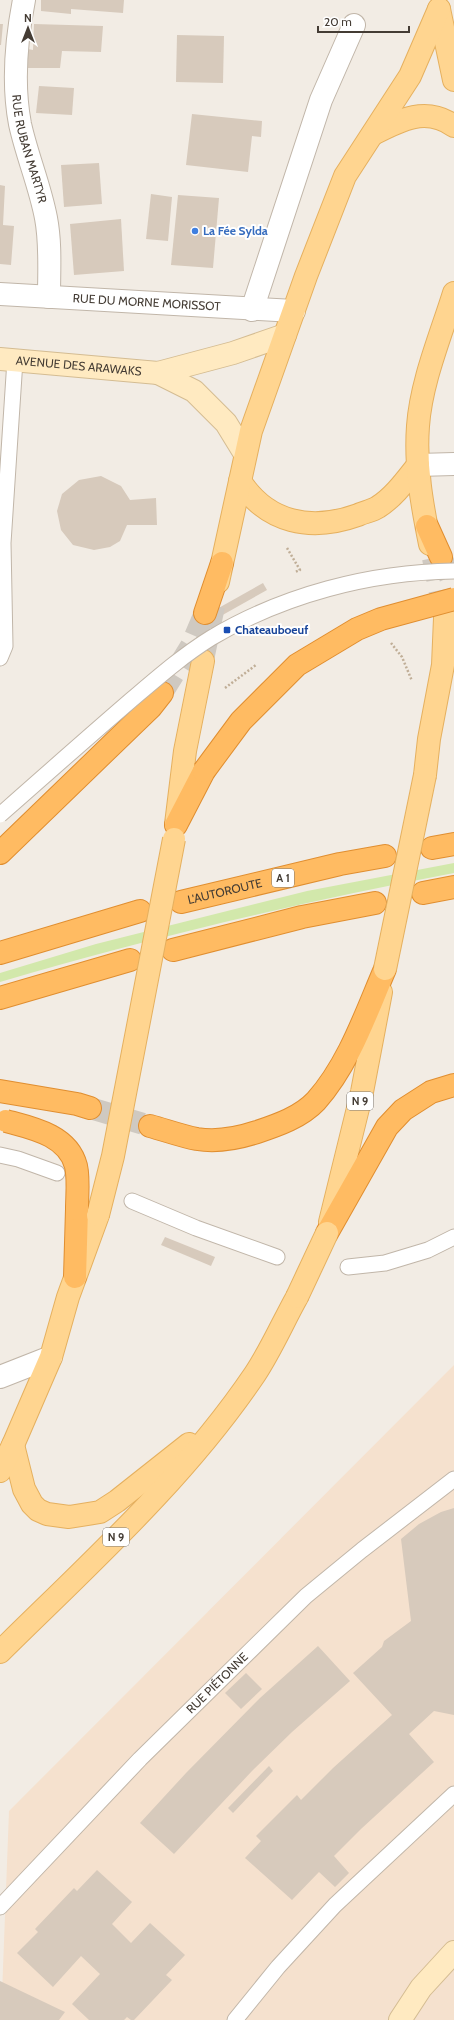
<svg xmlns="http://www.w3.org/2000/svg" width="454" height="2020" font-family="Cabin,sans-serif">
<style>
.commercial{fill:#f5e1ce}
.green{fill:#d2e8ab}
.building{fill:#d7cabc}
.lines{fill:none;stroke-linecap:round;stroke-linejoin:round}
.primary-tunnel{stroke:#cfc9c1;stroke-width:22;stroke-dasharray:22 11;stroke-linecap:butt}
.highway-tunnel{stroke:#cfc9c1;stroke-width:22;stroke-dasharray:22 11;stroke-linecap:butt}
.lane-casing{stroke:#c1b6a9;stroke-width:17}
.street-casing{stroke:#c1b6a9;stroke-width:24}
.secondary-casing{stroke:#d4bc92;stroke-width:24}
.primary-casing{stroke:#e5b05f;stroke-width:24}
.highway-casing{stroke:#e08e30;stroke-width:24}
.path{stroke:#c0ae97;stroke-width:2.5;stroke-dasharray:2 2;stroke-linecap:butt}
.lane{stroke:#fff;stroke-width:15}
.street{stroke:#fff;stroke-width:22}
.secondary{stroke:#ffeac1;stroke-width:22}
.primary{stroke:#ffd590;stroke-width:22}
.highway{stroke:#ffbb62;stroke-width:22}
.lane-bridge-casing{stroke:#c1b6a9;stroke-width:17;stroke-linecap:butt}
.primary-bridge-casing{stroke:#e5b05f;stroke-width:24;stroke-linecap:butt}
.highway-bridge-casing{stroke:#e08e30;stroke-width:24;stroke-linecap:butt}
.lane-bridge{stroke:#fff;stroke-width:15}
.primary-bridge{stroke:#ffd590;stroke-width:22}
.highway-bridge{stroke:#ffbb62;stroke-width:22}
.shop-dot{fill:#3f7fe0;stroke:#fff;stroke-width:1.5}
.transit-dot{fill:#1a4fb4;stroke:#fff;stroke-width:1.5}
.labels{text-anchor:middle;stroke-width:4;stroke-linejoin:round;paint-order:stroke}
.shield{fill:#fff;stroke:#7c7671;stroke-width:1}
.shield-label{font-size:11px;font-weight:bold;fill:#443c34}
.street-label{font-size:12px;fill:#443c34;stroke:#fff}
.shop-label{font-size:12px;font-weight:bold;fill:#366cbe;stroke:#fff;text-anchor:start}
.transit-label{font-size:12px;font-weight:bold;fill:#164399;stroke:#fff;text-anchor:start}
</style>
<rect width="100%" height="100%" fill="#f2ece4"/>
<polygon class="commercial" points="454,1365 454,2020 1,2020 9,1811"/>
<path class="green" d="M 454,863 L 454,873 C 301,902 149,938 0,982 L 0,973 L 96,944 L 307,891 Z"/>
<g class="building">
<polygon points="41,0 124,0 123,13 71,9 71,14 41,11"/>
<polygon points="0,24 3,24 1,45 0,45"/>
<polygon points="34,24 103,26 101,52 62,51 60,68 27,68 28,49 33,50"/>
<polygon points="177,35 224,36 223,83 176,82"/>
<polygon points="39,86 74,88 72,115 36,113"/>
<polygon points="192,114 262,121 261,137 252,136 248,172 186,165"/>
<polygon points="99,163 102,204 64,207 61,165"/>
<polygon points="0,185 5,186 3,225 14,226 11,265 0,264"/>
<polygon points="151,194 172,197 168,241 146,239"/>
<polygon points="178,195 219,198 213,268 171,265"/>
<polygon points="121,219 124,271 74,275 70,224"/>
<polygon points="101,476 121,486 130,500 156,498 157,525 127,525 120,541 110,547 94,550 73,545 61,530 57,511 62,494 79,480"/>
<polygon points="263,583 267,590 219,617 215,610"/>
<polygon points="165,1237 215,1257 211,1266 161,1245"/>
<polygon points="454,1508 454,1715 434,1711 409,1734 434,1762 361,1829 334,1856 349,1873 335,1887 319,1872 292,1900 245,1858 261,1841 256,1836 297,1795 301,1800 333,1768 392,1715 353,1673 382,1647 384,1641 411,1621 401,1539 419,1524 441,1512"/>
<polygon points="318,1646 350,1681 292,1732 252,1771 174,1854 140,1823 186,1773 260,1698"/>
<polygon points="246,1673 262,1689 241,1709 225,1693"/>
<polygon points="269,1766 273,1771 233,1813 228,1808"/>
<polygon points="97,1870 132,1902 112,1924 131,1943 150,1923 185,1955 166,1975 172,1980 134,2020 131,2020 127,2017 124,2020 89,2020 72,2004 100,1974 81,1956 53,1987 17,1953 38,1932 35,1929 74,1888 77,1891"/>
<polygon points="0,1981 65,2012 59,2020 0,2020"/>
</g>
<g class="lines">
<g class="primary-tunnel">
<polyline points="433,558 445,618"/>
<polyline points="203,660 214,606"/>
</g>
<g class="highway-tunnel">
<polyline points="441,557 454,586"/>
<polyline points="162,693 191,646 205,613"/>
<polyline points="90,1108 150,1126"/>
</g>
<g class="lane-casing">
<g id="lane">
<polyline points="0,658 5,646 3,543 15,360"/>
<polyline points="0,1155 18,1159 57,1173"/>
<polyline points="132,1201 196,1228 277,1257"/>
<polyline points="348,1267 385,1263 428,1250 454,1237"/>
<path id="s1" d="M 0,1907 L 140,1759 L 306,1596 L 362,1550 L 454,1479"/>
<polyline points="235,2020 278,1967 335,1905 454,1794"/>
</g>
</g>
<g class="street-casing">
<g id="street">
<path id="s2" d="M 24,0 C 16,41 12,82 20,124 C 27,156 40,186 46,218 C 51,244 49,271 49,297"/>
<path id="s3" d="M 0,294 L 294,311"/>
<polyline points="252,310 321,100 354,25"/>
<polyline points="418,465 454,464"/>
<polyline points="0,1377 51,1357"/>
</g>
</g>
<g class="secondary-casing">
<g id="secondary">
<path id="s4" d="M 0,359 L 158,373 L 233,353 L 285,335"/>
<polyline points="158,373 194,391 226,423 245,454"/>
<polyline points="400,2020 421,1988 454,1952"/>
</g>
</g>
<g class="primary-casing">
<g id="primary">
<polyline points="439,9 454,80"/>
<path d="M 373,134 C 400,120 426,106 454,126"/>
<path d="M 240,481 C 267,523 311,532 358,515 C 364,512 372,511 378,507 C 394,497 406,480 418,465"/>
<path d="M 430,544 C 422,505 415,466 418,426 C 421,382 441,335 454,293"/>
<polyline points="218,582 251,431 306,276 345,176 410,76 439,9"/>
<polyline points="425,775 429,739 443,665 445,618"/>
<polyline points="176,824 185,751 203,661"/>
<polyline points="330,1222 362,1092 381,992"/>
<polyline points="13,1445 24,1489 32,1504 38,1510 47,1514 69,1517 100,1512 117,1501 189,1444"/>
<polyline points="0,1471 13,1445 51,1357 68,1297 98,1215"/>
<path d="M 0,1652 C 89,1564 184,1479 255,1374 C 271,1350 283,1322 297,1297"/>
</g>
</g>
<g class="highway-casing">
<g id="highway">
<polyline points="427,526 441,557"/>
<polyline points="205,613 222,563"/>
<polyline points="176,825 204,771"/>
<polyline points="432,848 454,844"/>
<polyline points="0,853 151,707 162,693"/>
<polyline points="423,893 454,887"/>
<path id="s5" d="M 181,902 L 340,864 L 385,856"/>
<polyline points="173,950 302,917 375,903"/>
<polyline points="0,953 140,911"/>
<polyline points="0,998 130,960"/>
<polyline points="0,1091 77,1104 90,1108"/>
<path d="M 150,1126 C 165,1130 181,1136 197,1139 C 216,1142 239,1138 257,1132 C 278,1125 301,1117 316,1101 C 349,1064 366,1013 385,969"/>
<polyline points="327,1233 387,1127 403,1110 431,1092 454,1085"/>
<polyline points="75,1277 77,1209"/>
</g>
</g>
<g class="path">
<polyline points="287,548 300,570 295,572"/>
<polyline points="391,643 402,657 412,681"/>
<polyline points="225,688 256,665"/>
</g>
<use href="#lane" class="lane"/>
<use href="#street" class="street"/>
<use href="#secondary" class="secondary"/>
<use href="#primary" class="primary"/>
<use href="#highway" class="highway"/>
<g class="lane-bridge-casing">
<path id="lane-bridge" d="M 0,815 C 43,777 86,739 130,701 C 156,679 182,656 211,638 C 283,595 370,572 454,571"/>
</g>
<g class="primary-bridge-casing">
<g id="primary-bridge">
<polyline points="385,969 425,775"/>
<polyline points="98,1215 113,1156 174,839"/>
<polyline points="297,1297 327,1233"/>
</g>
</g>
<g class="highway-bridge-casing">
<g id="highway-bridge">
<polyline points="204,771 241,721 297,665 357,629 381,619 454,599"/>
<path d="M 6,1121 C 32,1128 68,1135 76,1166 C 79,1179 77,1196 77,1209"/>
</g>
</g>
<use href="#lane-bridge" class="lane-bridge"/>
<use href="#primary-bridge" class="primary-bridge"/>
<use href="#highway-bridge" class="highway-bridge"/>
</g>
<circle class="shop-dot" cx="195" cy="231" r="4"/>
<rect class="transit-dot" x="223" y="626" width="8" height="8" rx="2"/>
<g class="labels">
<g class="shield">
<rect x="272" y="869" width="22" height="18" rx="3"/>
<rect x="347" y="1092" width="26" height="18" rx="3"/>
<rect x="103" y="1528" width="26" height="18" rx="3"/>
</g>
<g class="shield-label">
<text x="283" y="882">A 1</text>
<text x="360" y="1105">N 9</text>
<text x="116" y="1541">N 9</text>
</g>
<g class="street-label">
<text dy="4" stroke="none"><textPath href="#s2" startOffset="151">RUE RUBAN MARTYR</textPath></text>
<text dy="4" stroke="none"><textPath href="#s3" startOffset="147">RUE DU MORNE MORISSOT</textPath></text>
<text dy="4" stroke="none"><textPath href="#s4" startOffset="79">AVENUE DES ARAWAKS</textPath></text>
<text dy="4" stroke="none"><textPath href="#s5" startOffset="45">L'AUTOROUTE</textPath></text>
<text dy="4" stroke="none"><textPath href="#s1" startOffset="312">RUE PIÉTONNE</textPath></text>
</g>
<g class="shop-label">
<text x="203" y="235">La Fée Sylda</text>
</g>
<g class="transit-label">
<text x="235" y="634">Chateauboeuf</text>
</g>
</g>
<g transform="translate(28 28)" stroke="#ffffff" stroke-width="3" paint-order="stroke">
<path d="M0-3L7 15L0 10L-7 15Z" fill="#443c34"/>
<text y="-6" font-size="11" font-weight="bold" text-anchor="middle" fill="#443c34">N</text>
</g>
<path d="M318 26v6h91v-6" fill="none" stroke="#443c34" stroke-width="2"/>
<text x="324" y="26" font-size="12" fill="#443c34" stroke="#ffffff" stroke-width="3" paint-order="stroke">20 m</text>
</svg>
